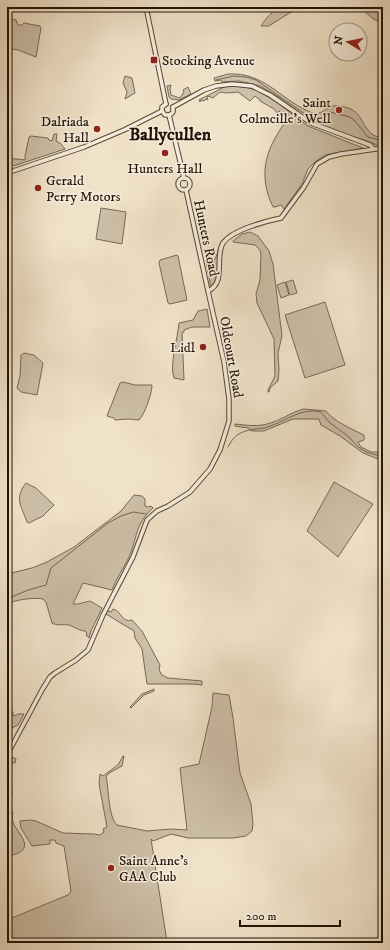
<svg xmlns="http://www.w3.org/2000/svg" width="390" height="950" font-family="'IM FELL DW Pica',serif">
<style>
.green{fill:#cdbfa8;stroke:#776956}
.lines{fill:none;stroke-linecap:round;stroke-linejoin:round}
.stream{stroke:#736552;stroke-width:1}
.tertiary-casing{stroke:#554735;stroke-width:5.5}
.tertiary{stroke:#f5ecdc;stroke-width:3.5}
.poi-dot{fill:#8f2418;stroke:#f5ecdc;stroke-width:1.5}
.labels{text-anchor:middle;stroke-width:3;stroke-linejoin:round;paint-order:stroke}
.poi-label{font-size:14px;fill:#211304;stroke:#f5ecdc;text-anchor:start}
.street-label{font-size:14px;fill:#211304;stroke:#f5ecdc}
.district-label{font-size:18px;font-weight:bold;fill:#211304;stroke:#f5ecdc}
</style>
<rect width="100%" height="100%" fill="#f0e2c9"/>
<filter id="stains"><feTurbulence type="fractalNoise" baseFrequency=".005" numOctaves="4"/><feColorMatrix values="0 0 0 0 .2 0 0 0 0 .09 0 0 0 0 .02 0 0 0 .5 -.17"/></filter>
<radialGradient id="worn" r=".72"><stop offset=".6" stop-color="#630" stop-opacity="0"/><stop offset="1" stop-color="#630" stop-opacity=".3"/></radialGradient>
<g class="green">
<path d="M 282,7 L 304,7 L 299,10 L 291,12 L 269,26 L 261,26 C 267,17 272,11 282,7 Z"/>
<polygon points="355,7 383,7 383,24 372,18 361,8"/>
<polygon points="7,18 16,20 18,25 22,25 24,23 40,26 41,28 36,57 18,50 7,48"/>
<path d="M 228,74 C 264,72 279,98 308,111 C 321,118 324,108 333,106 C 338,105 346,107 351,109 C 366,117 363,136 383,138 L 383,146 C 375,146 366,139 357,138 L 312,122 L 280,98 L 260,86 L 239,81 L 222,82 L 221,80 L 215,81 L 214,78 Z"/>
<polygon points="125,76 132,78 135,93 125,99 127,92 123,83"/>
<polygon points="171,85 170,89 171,95 180,98 184,92 183,90 188,87 191,94 179,100 171,99 169,97 167,86"/>
<path d="M 226,86 L 241,86 L 259,91 L 279,104 L 308,126 L 363,148 L 325,155 L 316,161 L 308,169 L 302,184 L 284,209 L 281,205 L 275,207 L 273,207 C 258,175 265,151 284,124 L 287,123 L 288,120 L 279,111 L 277,113 L 274,109 L 260,101 L 260,100 L 255,96 L 250,101 L 238,92 L 226,93 L 220,92 L 213,98 L 208,96 L 207,98 L 208,100 L 206,99 L 204,101 L 201,100 L 200,102 L 199,100 Z"/>
<polygon points="54,134 57,134 56,141 60,143 65,149 7,168 7,158 25,160 25,156 29,137 31,136 48,138 49,140 52,141"/>
<polygon points="101,208 126,212 122,244 96,239"/>
<polygon points="250,232 258,236 269,251 273,264 282,336 278,353 279,370 278,381 270,388 269,392 268,392 268,390 275,376 274,339 257,303 256,294 260,280 261,255 260,250 255,245 233,242 233,241 242,234"/>
<path d="M 225,238 C 213,252 222,278 211,287 L 206,262 L 215,259 C 219,252 218,243 225,238 Z"/>
<polygon points="177,255 178,256 187,300 170,304 168,303 159,263 160,260"/>
<polygon points="293,280 297,293 290,295 286,282"/>
<polygon points="285,282 289,295 281,298 277,285"/>
<polygon points="325,302 345,365 305,378 285,315"/>
<path d="M 207,309 L 210,327 L 192,327 L 184,330 L 184,332 L 182,333 L 184,380 L 174,378 C 169,365 178,338 179,323 L 193,320 L 198,311 Z"/>
<polygon points="24,353 34,355 43,363 37,395 21,392 17,388 20,376 21,355"/>
<path d="M 123,382 L 135,385 L 152,385 C 152,393 145,414 139,420 L 128,419 L 115,420 L 114,418 L 107,416 L 120,383 Z"/>
<path d="M 304,409 L 326,411 C 332,420 353,430 364,435 L 364,440 L 358,442 L 361,447 L 371,452 L 383,452 L 383,461 L 363,453 L 340,436 L 321,425 L 319,419 L 293,419 L 264,431 L 252,431 L 248,428 L 235,426 L 235,424 C 246,425 256,427 267,424 C 280,421 291,412 304,409 Z"/>
<polygon points="334,482 373,504 338,557 307,531"/>
<path d="M 26,483 L 36,488 L 54,505 L 43,516 L 29,523 L 27,522 C 21,505 14,499 26,483 Z"/>
<path d="M 134,495 L 142,496 L 145,499 L 145,506 L 148,507 L 151,506 L 153,508 C 134,525 138,538 128,559 C 123,569 116,579 112,590 L 83,583 L 73,604 L 78,604 L 90,601 L 102,608 L 91,631 L 89,638 L 86,635 L 87,633 L 85,631 C 80,631 74,627 69,625 C 63,624 57,626 52,623 L 46,602 L 43,599 C 35,597 14,600 7,604 L 7,574 L 32,568 L 47,562 L 74,547 L 121,511 Z"/>
<path d="M 113,609 C 122,611 121,623 132,620 L 142,631 L 160,665 L 159,670 L 162,675 L 168,678 L 202,681 L 202,685 L 193,684 L 147,684 L 142,649 L 135,638 L 134,631 L 106,614 L 107,611 L 111,612 Z"/>
<polygon points="154,689 154,691 144,695 131,708 130,707 142,694"/>
<path d="M 213,693 L 229,695 L 233,718 L 240,773 L 251,804 L 253,824 L 252,831 L 246,836 L 233,838 L 188,838 L 171,834 L 153,841 L 151,839 L 167,942 L 158,943 L 7,943 L 7,920 L 68,895 L 71,891 L 64,846 L 56,843 L 55,840 L 50,840 L 50,844 L 32,846 L 21,828 L 20,821 L 30,820 L 36,821 L 63,833 L 94,834 L 100,835 L 104,832 L 103,829 L 107,827 L 99,784 L 100,774 L 103,776 L 118,765 L 123,756 L 124,756 L 122,766 L 109,773 L 106,777 C 109,788 108,817 117,825 L 147,831 L 171,829 L 187,830 L 180,768 L 199,764 L 212,707 Z"/>
<path d="M 7,709 L 13,712 L 13,715 L 15,716 L 18,714 L 24,714 L 18,725 L 12,728 C 5,723 7,717 7,709 Z"/>
<polygon points="12,757 16,759 15,763 11,763 11,767 8,769 8,771 11,773 12,794 7,792 7,762"/>
<path d="M 11,812 L 13,812 C 12,816 12,819 13,822 C 15,829 28,841 24,848 C 22,853 12,855 7,857 L 7,829 L 9,829 Z"/>
</g>
<g class="lines">
<g class="stream">
<polyline points="216,80 234,76 246,77 256,80 302,112 311,117 322,117 330,112 350,117 355,121 368,137 383,141"/>
<path d="M 228,447 C 231,441 235,435 243,432 C 250,429 257,429 264,428 C 284,423 300,407 321,412 L 329,422 L 349,437 L 357,446 L 366,452 L 383,457"/>
<polyline points="7,599 28,590 46,585 51,568 108,523 121,516 133,512 146,514"/>
</g>
<g class="tertiary-casing">
<g id="tertiary">
<polyline points="146,7 166,104"/>
<polyline points="173,107 204,90 216,86 232,84 252,86 270,95 311,123 370,145 374,149"/>
<polyline points="162,111 165,115 170,115 173,112 173,107"/>
<polyline points="169,115 184,178"/>
<polyline points="7,173 84,147 124,130 162,111 162,107 166,104"/>
<circle cx="184" cy="184" r="6"/>
<polyline points="186,190 208,291"/>
<path d="M 7,755 L 42,690 L 50,677 L 55,673 L 76,660 L 88,650 L 103,615 L 133,557 L 147,520 L 157,511 L 168,506 L 190,492 L 210,469 L 220,450 L 229,421 L 229,399 L 224,362 L 208,291 C 227,282 214,258 223,243 C 232,230 266,221 281,218 L 304,187 L 317,164 L 329,157 L 341,154 L 383,148"/>
</g>
</g>
<use href="#tertiary" class="tertiary"/>
</g>
<g class="poi-dot">
<rect x="150" y="56" width="8" height="8" rx="2"/>
<circle cx="339" cy="110" r="4"/>
<circle cx="97" cy="129" r="4"/>
<circle cx="165" cy="153" r="4"/>
<circle cx="38" cy="188" r="4"/>
<circle cx="203" cy="347" r="4"/>
<circle cx="111" cy="868" r="4"/>
</g>
<g class="labels">
<g class="poi-label">
<text x="162" y="65">Stocking Avenue</text>
<text x="331" y="107" text-anchor="end">Saint<tspan x="331" dy="16">Colmcille's Well</tspan></text>
<text x="89" y="126" text-anchor="end">Dalriada<tspan x="89" dy="16">Hall</tspan></text>
<text x="165" y="173" text-anchor="middle">Hunters Hall</text>
<text x="46" y="185">Gerald<tspan x="46" dy="16">Perry Motors</tspan></text>
<text x="195" y="352" text-anchor="end">Lidl</text>
<text x="119" y="865">Saint Anne's<tspan x="119" dy="16">GAA Club</tspan></text>
</g>
<g class="street-label">
<text transform="translate(207 238) rotate(78)" y="5">Hunters Road</text>
<text transform="translate(232 357) rotate(80)" y="5">Oldcourt Road</text>
</g>
<g class="district-label">
<text x="170" y="140">Ballycullen</text>
</g>
</g>
<rect width="390" height="950" fill="none" stroke="#f0e2c9" stroke-width="24"/>
<rect x="8" y="8" width="374" height="934" fill="none" stroke="#211304" stroke-width="2"/>
<rect x="12" y="12" width="366" height="926" fill="none" stroke="#211304"/>
<g transform="translate(348 42) rotate(280)"><circle r="19" fill="#f5ecdc" stroke="#a09586"/>
<path d="M0-3L7 15L0 10L-7 15Z" fill="#8f2418"/>
<text y="-6" font-size="11" font-weight="bold" text-anchor="middle" fill="#211304">N</text>
</g>
<path d="M240 920v6h100v-6" fill="none" stroke="#211304" stroke-width="2"/>
<text x="246" y="920" font-size="12" fill="#211304" stroke="#f5ecdc" stroke-width="3" paint-order="stroke">200 m</text>
<rect width="100%" height="100%" filter="url(#stains)"/>
<rect width="100%" height="100%" fill="url(#worn)"/>
</svg>
